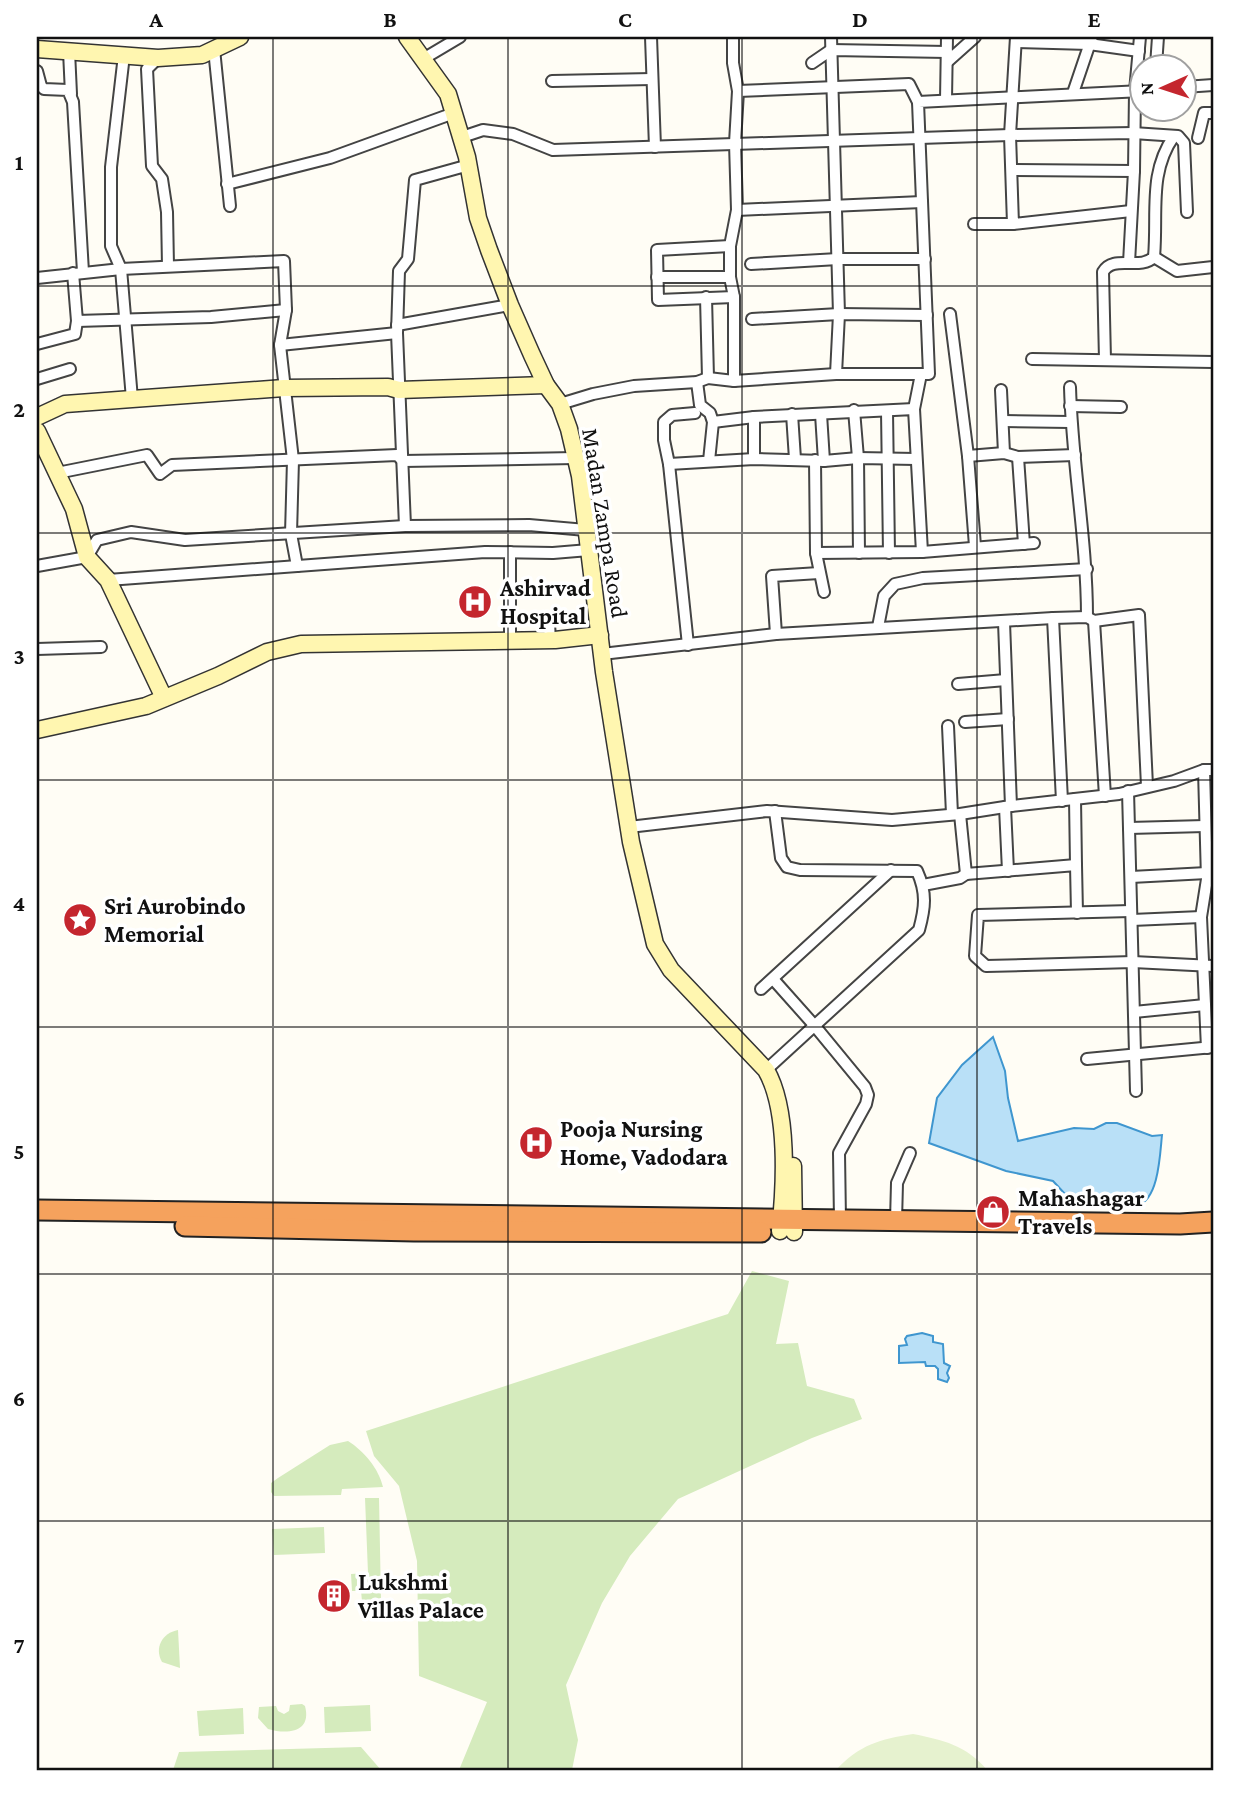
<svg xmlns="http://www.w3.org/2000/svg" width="1250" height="1807" font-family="'Crimson Pro',serif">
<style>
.green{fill:#d5ebbd}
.pitch{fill:#e6f2cf}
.water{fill:#b9e0f7;stroke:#3f96cf;stroke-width:2}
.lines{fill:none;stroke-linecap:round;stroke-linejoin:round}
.street-casing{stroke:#444;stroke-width:14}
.secondary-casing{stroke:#333;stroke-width:19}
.highway-casing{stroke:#222;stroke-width:23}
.street{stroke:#fff;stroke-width:10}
.secondary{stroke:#fff6b0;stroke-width:16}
.highway{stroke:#f5a25d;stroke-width:19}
.grid{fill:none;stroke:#111;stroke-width:2;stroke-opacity:0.55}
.labels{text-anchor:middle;stroke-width:7;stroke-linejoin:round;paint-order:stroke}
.street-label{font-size:24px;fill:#111;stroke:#fff}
.poi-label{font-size:24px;font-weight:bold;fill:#111;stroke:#fff;text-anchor:start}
.neatline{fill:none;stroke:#111;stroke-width:2.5}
.grid-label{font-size:23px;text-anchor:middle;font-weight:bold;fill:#111}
</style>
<rect width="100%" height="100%" fill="#fffdf5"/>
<g class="green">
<polygon points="752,1271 789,1281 776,1344 798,1343 807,1386 854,1399 862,1419 812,1438 678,1499 630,1556 602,1603 566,1685 578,1740 572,1770 459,1770 487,1702 419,1676 417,1561 399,1486 374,1456 366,1431 728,1314"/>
<path d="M 348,1441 C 364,1451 379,1469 383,1487 L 342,1489 L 341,1495 L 274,1496 L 271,1492 L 271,1483 L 278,1478 L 330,1445 Z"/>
<polygon points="365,1498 379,1498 381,1600 362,1601 361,1591 352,1591 351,1574 368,1573"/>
<polygon points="324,1527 325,1553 274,1555 272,1529"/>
<path d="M 178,1630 L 180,1668 L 162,1662 C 154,1648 162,1633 178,1630 Z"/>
<path d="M 302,1704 L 305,1706 C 312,1732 288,1735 268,1729 L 258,1718 L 259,1707 L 276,1706 L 278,1711 L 284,1714 L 289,1711 L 290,1705 Z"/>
<polygon points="370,1705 371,1731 325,1733 324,1707"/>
<polygon points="243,1708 244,1734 199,1736 197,1711"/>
<polygon points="361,1747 381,1770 173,1770 179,1752"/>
</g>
<path class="pitch" d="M 913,1734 C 943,1740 966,1745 987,1770 L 836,1770 C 859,1745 880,1739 913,1734 Z"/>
<g class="water">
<path d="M 993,1037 L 1005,1071 L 1008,1098 L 1018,1141 L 1074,1128 L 1094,1129 L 1106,1123 L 1117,1123 L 1152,1136 L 1162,1135 C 1160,1153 1159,1199 1138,1205 C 1126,1209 1101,1205 1088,1205 L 1079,1196 L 1065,1194 L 1053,1181 L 1006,1171 L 929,1143 L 937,1098 L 962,1065 Z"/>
<polygon points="922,1333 933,1336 933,1342 943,1344 944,1363 950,1366 947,1373 949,1378 947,1382 938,1379 938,1369 935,1366 926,1366 925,1362 899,1363 899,1346 907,1345 905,1339 907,1336"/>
</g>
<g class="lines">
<g class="street-casing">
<g id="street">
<polyline points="651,37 655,147"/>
<polyline points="733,37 733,63 738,91 735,143 737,210 730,246 730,277 734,297 734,381"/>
<polyline points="831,37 839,314 836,374"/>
<polyline points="1016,37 1010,135 1013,224 1131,211"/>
<polyline points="1017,42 1089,44 1139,51"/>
<polyline points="214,49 230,206"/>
<polyline points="69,51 71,94"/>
<polyline points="124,55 111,167 111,246 121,269 132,399"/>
<polyline points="158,58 147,69 152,166 162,179 167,212 168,266"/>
<polyline points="423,59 460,37"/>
<polyline points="947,62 975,37"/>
<polyline points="812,63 831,50 947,52"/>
<polyline points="1156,66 1158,37"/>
<polyline points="37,71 41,86 44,89 68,90 73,102 83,272"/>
<polyline points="552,81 652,79"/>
<polyline points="1184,87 1213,85"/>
<polyline points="738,91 909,84 918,102"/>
<polyline points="1073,93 1092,37"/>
<polyline points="946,100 947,37"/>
<polyline points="462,137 483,130 513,134 553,150 1010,135 1133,133 1178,136 1184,143 1187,212"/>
<polyline points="1198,138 1204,113 1213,113"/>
<polyline points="1012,170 1134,171"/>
<polyline points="227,184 330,158 454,113"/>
<polyline points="737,210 922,202"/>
<polyline points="974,224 1013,224"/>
<polyline points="730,246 657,250 658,300 734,297"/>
<polyline points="1154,257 1177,271 1213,267"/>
<polyline points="1129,263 1134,171 1135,91 1140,37"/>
<polyline points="751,264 838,259 925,259"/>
<polyline points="73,273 77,321 211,317 286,310"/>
<polyline points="657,277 730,277"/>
<polyline points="37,278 121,269 284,261 286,310 280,345 293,460 291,534 297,566"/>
<polyline points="706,297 708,378"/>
<polyline points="950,314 968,456 975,546"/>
<polyline points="752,319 839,314 927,315"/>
<polyline points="397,325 510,305"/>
<polyline points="37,344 75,334 77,321"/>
<polyline points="280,345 397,333"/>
<polyline points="1032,359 1213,362"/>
<path d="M 1105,360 L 1103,272 C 1113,254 1140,271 1154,257 C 1158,213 1148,173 1174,136"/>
<polyline points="37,379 70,369"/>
<polyline points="697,382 700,405 710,413 713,422 709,461"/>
<path d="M 1070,387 C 1072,464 1087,540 1087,617"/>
<polyline points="1001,390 1004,453"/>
<polyline points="560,404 593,394 634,386 697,382 708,378 734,381 836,374 929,374 918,102 1142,91"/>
<polyline points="1070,406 1121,407"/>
<polyline points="914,409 921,374"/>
<polyline points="854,410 858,458 859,553"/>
<polyline points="887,411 889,553"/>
<polyline points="792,414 795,459"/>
<polyline points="821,414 824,461"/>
<polyline points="1003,421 1070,422"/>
<polyline points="713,422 754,417 914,409 922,552"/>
<polyline points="968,456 1004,453 1018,457 1075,455"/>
<polyline points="1018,457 1024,544"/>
<polyline points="754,459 754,417"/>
<polyline points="815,460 816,553 824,592"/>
<polyline points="669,464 754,459 824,461 858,458 916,459"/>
<polyline points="57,473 147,455 160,474 172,465 397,455 403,461 575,458"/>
<polyline points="405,526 397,333 399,271 408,259 415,180 469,165"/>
<polyline points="510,552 510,641"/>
<polyline points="816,553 922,552 1034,543"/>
<polyline points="37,566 87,557 97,540 131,532 185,540 405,526 529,525 586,530"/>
<polyline points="108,580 485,552 553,553 589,550"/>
<polyline points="1053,618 1062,801"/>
<polyline points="1094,621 1105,796"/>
<polyline points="1004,622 1011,806"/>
<polyline points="549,623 550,640"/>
<polyline points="878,627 884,596 895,584 923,578 1087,569"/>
<polyline points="776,634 772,576 819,573"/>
<polyline points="688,645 669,464 664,440 664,422 672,415 695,413"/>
<polyline points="37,649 101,647"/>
<polyline points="602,654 776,634 1053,618 1087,617 1094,621 1139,615 1147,786"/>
<polyline points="958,684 1006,680"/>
<polyline points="965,722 1008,719"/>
<polyline points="948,726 952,814"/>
<polyline points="1204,770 1207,879 1201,917 1207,1048"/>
<polyline points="1128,791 1136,1091"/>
<polyline points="1075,799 1076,865"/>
<polyline points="1005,807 1008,871"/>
<polyline points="960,814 966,874 1076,865 1077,913"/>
<polyline points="629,827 767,811 892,820 960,814 1011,806 1119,794 1174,781 1204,770 1213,770"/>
<polyline points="1129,828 1205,826"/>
<polyline points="1131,877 1207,873"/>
<polyline points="923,885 960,878 966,874"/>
<polyline points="1131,911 978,915 975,956 986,966 1133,962 1213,966"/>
<polyline points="1132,920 1201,917"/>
<polyline points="773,979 814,1025 865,1087 868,1095 866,1104 839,1153 840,1220"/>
<polyline points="761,989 891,870"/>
<polyline points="1134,1012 1205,1005"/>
<polyline points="1087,1059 1213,1047"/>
<path d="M 766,1070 L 919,930 C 925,908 927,893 917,871 L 800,870 L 787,867 L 781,858 L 775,811"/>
<polyline points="896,1221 897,1183 910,1153"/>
</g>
</g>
<g class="secondary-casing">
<g id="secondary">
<path d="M 407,37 L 448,94 L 467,157 L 478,218 L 489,250 L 510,305 L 532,355 L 546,385 L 560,404 L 569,429 L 580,476 L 604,672 L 631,842 L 655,944 L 671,970 L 766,1070 C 789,1110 785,1186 780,1231"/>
<polyline points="37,49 158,58 202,55 240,37"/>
<polyline points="37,417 65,404 132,399 284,388 388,387 399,390 546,385"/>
<polyline points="37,431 74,509 87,557 108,580 164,698"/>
<polyline points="37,730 146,706 218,676 267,652 301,644 555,640 600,635"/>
<polyline points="793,1166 794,1232"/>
</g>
</g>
<g class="highway-casing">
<g id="highway">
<polyline points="37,1210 1180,1224 1213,1222"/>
<polyline points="185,1226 414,1231 761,1232"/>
</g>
</g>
<use href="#street" class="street"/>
<use href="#secondary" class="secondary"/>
<use href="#highway" class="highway"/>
</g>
<path class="grid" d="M 273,37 L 273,1770M 508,37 L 508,1770M 742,37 L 742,1770M 977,37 L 977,1770M 37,286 L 1213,286M 37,533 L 1213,533M 37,780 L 1213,780M 37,1027 L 1213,1027M 37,1274 L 1213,1274M 37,1521 L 1213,1521"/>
<defs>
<g id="hospital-disc" transform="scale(1.75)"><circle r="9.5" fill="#c4262e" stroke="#fff"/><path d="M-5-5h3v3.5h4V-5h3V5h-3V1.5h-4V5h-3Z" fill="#fff"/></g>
<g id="sight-disc" transform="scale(1.75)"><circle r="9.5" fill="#c4262e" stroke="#fff"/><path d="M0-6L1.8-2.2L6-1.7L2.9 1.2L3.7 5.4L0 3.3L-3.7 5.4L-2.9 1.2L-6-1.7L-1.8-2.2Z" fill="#fff"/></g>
<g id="shop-disc" transform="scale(1.75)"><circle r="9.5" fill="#c4262e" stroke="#fff"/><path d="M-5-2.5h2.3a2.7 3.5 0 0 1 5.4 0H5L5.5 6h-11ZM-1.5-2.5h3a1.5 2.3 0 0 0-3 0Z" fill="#fff"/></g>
<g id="building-disc" transform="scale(1.75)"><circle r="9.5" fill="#c4262e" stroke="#fff"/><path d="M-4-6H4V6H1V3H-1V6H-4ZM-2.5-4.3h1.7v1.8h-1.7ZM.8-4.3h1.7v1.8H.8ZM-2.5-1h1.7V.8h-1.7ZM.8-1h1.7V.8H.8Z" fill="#fff"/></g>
</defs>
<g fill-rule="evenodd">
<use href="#hospital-disc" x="475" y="602"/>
<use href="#sight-disc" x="80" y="920"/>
<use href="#hospital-disc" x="536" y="1143"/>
<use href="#shop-disc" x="993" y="1212"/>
<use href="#building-disc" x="334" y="1596"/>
</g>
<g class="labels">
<g class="street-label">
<text transform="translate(605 523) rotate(81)" y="8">Madan Zampa Road</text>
</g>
<g class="poi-label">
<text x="500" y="596">Ashirvad<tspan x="500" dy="28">Hospital</tspan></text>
<text x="104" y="914">Sri Aurobindo<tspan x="104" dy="28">Memorial</tspan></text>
<text x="560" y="1137">Pooja Nursing<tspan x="560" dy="28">Home, Vadodara</tspan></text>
<text x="1018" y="1206">Mahashagar<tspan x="1018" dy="28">Travels</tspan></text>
<text x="358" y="1590">Lukshmi<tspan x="358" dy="28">Villas Palace</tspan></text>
</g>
</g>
<rect width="1250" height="1807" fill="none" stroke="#ffffff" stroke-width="77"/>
<g transform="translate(1163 88) rotate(267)"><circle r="33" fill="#ffffff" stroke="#a0a0a0" stroke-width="2"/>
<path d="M0-5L12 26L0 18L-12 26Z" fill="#c4262e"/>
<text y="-10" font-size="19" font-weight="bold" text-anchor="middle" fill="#111111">N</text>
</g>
<rect x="38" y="38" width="1174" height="1731" class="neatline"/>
<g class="grid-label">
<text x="156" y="27">A</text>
<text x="390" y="27">B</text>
<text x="625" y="27">C</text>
<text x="860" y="27">D</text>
<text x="1094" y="27">E</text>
<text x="19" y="170">1</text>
<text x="19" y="417">2</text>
<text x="19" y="664">3</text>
<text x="19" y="911">4</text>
<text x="19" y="1159">5</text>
<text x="19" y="1406">6</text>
<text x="19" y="1653">7</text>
</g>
</svg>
